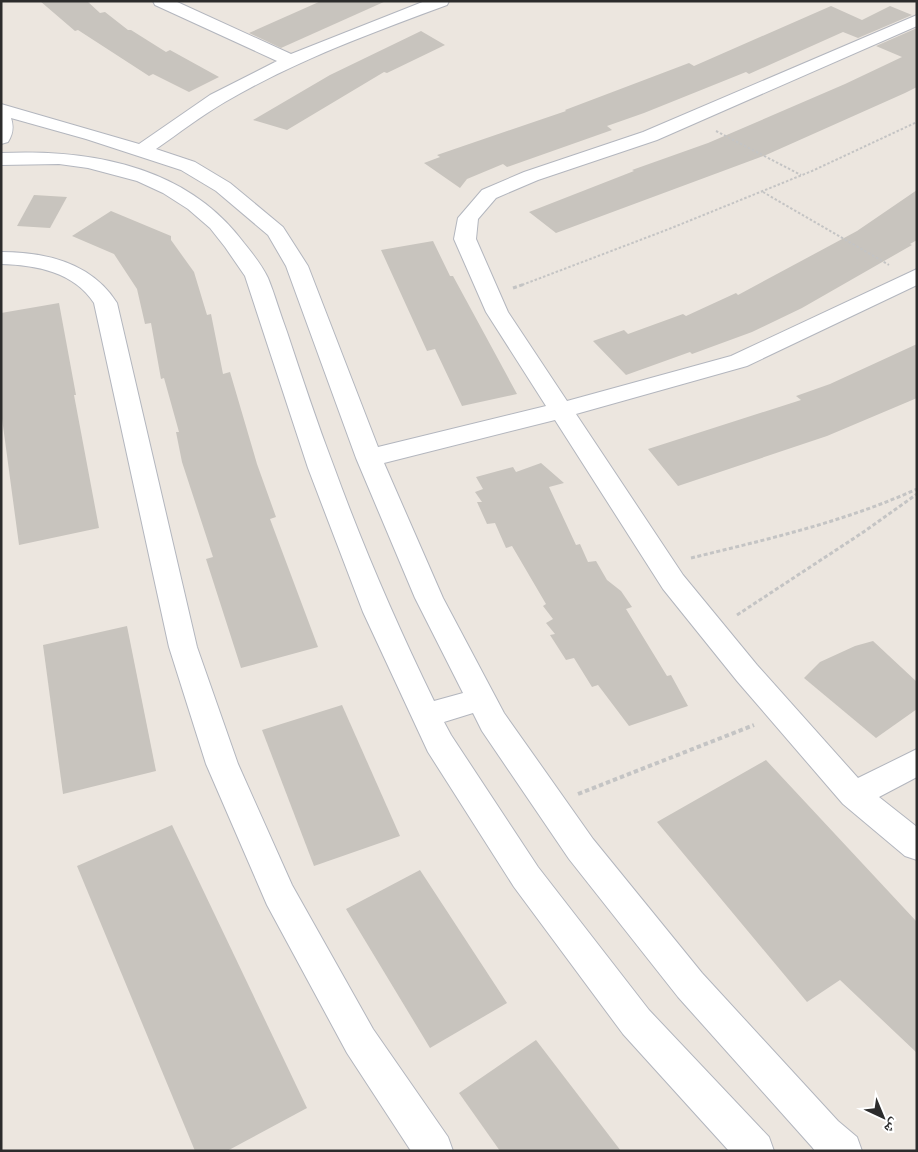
<svg xmlns="http://www.w3.org/2000/svg" width="918" height="1152" font-family="'Archivo Narrow','Noto Naskh Arabic',sans-serif">
<style>
.building{fill:#c8c4be}
.lines{fill:none;stroke-linecap:round;stroke-linejoin:round}
.minor-casing{stroke:#b3b6be;stroke-width:2}
.path-far2{stroke:#c4c4c4;stroke-width:2;stroke-dasharray:2.5 2;stroke-linecap:butt}
.path-far1{stroke:#c4c4c4;stroke-width:3;stroke-dasharray:4 2.5;stroke-linecap:butt}
.path{stroke:#c4c4c4;stroke-width:4;stroke-dasharray:4.5 3;stroke-linecap:butt}
.minor{fill:#fff;fill-rule:evenodd}
</style>
<rect width="100%" height="100%" fill="#ece6df"/>
<g class="building">
<polygon points="40,1 87,1 100,13 105,12 128,30 131,30 166,52 170,50 219,77 189,92 153,74 149,76 78,30 75,31"/>
<polygon points="321,1 386,1 281,48 249,33"/>
<polygon points="831,6 862,20 890,6 912,15 858,38 843,32 749,74 746,72 644,113 607,126 612,130 507,167 503,164 467,179 460,188 424,163 440,157 437,155 566,111 565,110 689,63 694,66"/>
<polygon points="917,28 917,87 905,93 766,155 556,233 529,212 634,171 632,170 708,143 845,84 902,57 876,46"/>
<polygon points="421,31 445,45 387,73 384,72 287,130 253,120 330,75"/>
<polygon points="917,190 917,240 910,244 912,245 802,308 752,332 692,354 690,352 626,375 593,341 624,330 628,334 683,314 686,316 736,293 738,295 857,231"/>
<polygon points="34,195 67,197 50,228 17,226"/>
<polygon points="111,211 171,236 171,240 194,272 207,315 211,314 223,374 230,372 257,464 276,517 270,519 318,647 241,668 206,559 213,557 182,462 176,432 179,432 164,378 161,379 151,323 145,324 137,289 114,254 72,236"/>
<polygon points="433,241 450,276 453,276 517,394 462,406 435,349 427,351 381,250"/>
<polygon points="59,303 76,395 74,395 99,528 19,545 1,411 1,313"/>
<polygon points="917,344 917,398 827,436 678,486 648,449 801,400 796,396 830,384"/>
<polygon points="541,463 564,483 549,487 576,545 580,544 588,562 596,561 607,580 621,591 632,607 626,609 667,676 671,675 688,706 629,726 598,685 592,687 574,658 566,660 550,635 555,634 546,623 553,619 543,606 546,604 512,546 506,548 495,523 487,524 477,502 482,502 475,492 483,489 476,477 513,467 516,472"/>
<polygon points="127,626 156,771 63,794 43,645"/>
<polygon points="873,641 917,682 917,709 876,738 804,678 820,662 855,646"/>
<polygon points="342,705 400,836 314,866 262,730"/>
<polygon points="766,760 917,922 917,1053 840,980 807,1002 657,822"/>
<polygon points="172,825 307,1108 227,1151 195,1151 77,866"/>
<polygon points="420,870 507,1003 430,1048 346,909"/>
<polygon points="536,1040 621,1151 500,1151 459,1093"/>
</g>
<g class="lines">
<g class="minor-casing">
<g id="minor">
<path d="M 153,1 L 175,1 L 291,54 L 425,1 L 449,1 L 447,5 C 371,33 295,61 225,102 C 201,116 179,133 156,149 L 195,162 L 230,183 L 283,227 L 308,266 L 378,447 L 546,406 L 486,312 L 454,239 L 458,218 L 482,190 L 524,172 L 643,132 L 917,15 L 917,26 L 657,140 L 538,180 L 496,198 L 478,219 L 476,239 L 508,312 L 567,401 L 731,356 L 917,269 L 917,285 L 747,366 L 576,414 L 683,575 L 757,665 L 858,778 L 917,749 L 917,777 L 879,797 L 917,827 L 917,860 L 905,856 L 843,804 L 737,681 L 663,589 L 555,420 L 384,463 L 443,598 L 504,713 L 593,839 L 702,973 L 838,1121 L 857,1137 L 862,1151 L 815,1151 L 812,1147 L 678,997 L 569,859 L 482,731 L 473,713 L 444,722 L 451,735 L 538,867 L 649,1010 L 769,1137 L 774,1151 L 729,1151 L 623,1034 L 514,887 L 428,752 L 363,612 L 308,468 L 245,276 L 225,247 L 210,228 L 188,209 L 163,193 L 137,181 L 88,168 L 59,164 L 1,165 L 1,153 C 91,149 187,166 244,243 C 252,253 262,265 268,278 C 275,295 280,314 287,332 C 302,377 317,423 334,467 C 363,547 397,625 434,701 L 463,693 L 415,598 L 356,458 L 286,266 L 268,235 L 216,191 L 181,170 L 86,139 L 11,118 C 14,127 13,134 8,142 L 1,144 L 1,104 L 139,144 L 210,95 L 277,61 L 155,5 Z"/>
<path d="M 1,252 C 46,252 92,263 117,303 L 197,647 L 238,764 L 292,885 L 373,1029 L 448,1137 L 453,1151 L 411,1151 L 347,1053 L 267,905 L 206,764 L 169,647 L 94,303 C 74,272 36,265 1,264 Z"/>
</g>
</g>
<g class="path-far2">
<polyline points="716,131 801,175"/>
<polyline points="763,192 889,265"/>
<polyline points="522,285 669,229 812,171 917,122"/>
</g>
<g class="path-far1">
<polyline points="513,288 525,284"/>
<path d="M 691,558 C 768,539 844,522 917,489"/>
<polyline points="737,615 862,533 917,494"/>
</g>
<polyline class="path" points="578,794 754,725"/>
<use href="#minor" class="minor"/>
</g>
<rect width="918" height="1152" fill="none" stroke="#2c2c2c" stroke-width="5"/>
<g transform="translate(883 1117) rotate(136)" stroke="#ffffff" stroke-width="4" paint-order="stroke">
<path d="M0-4L9 19L0 12L-9 19Z" fill="#2c2c2c"/>
<text y="-8" font-size="14" font-weight="bold" text-anchor="middle" fill="#2c2c2c">ش</text>
</g>
</svg>
